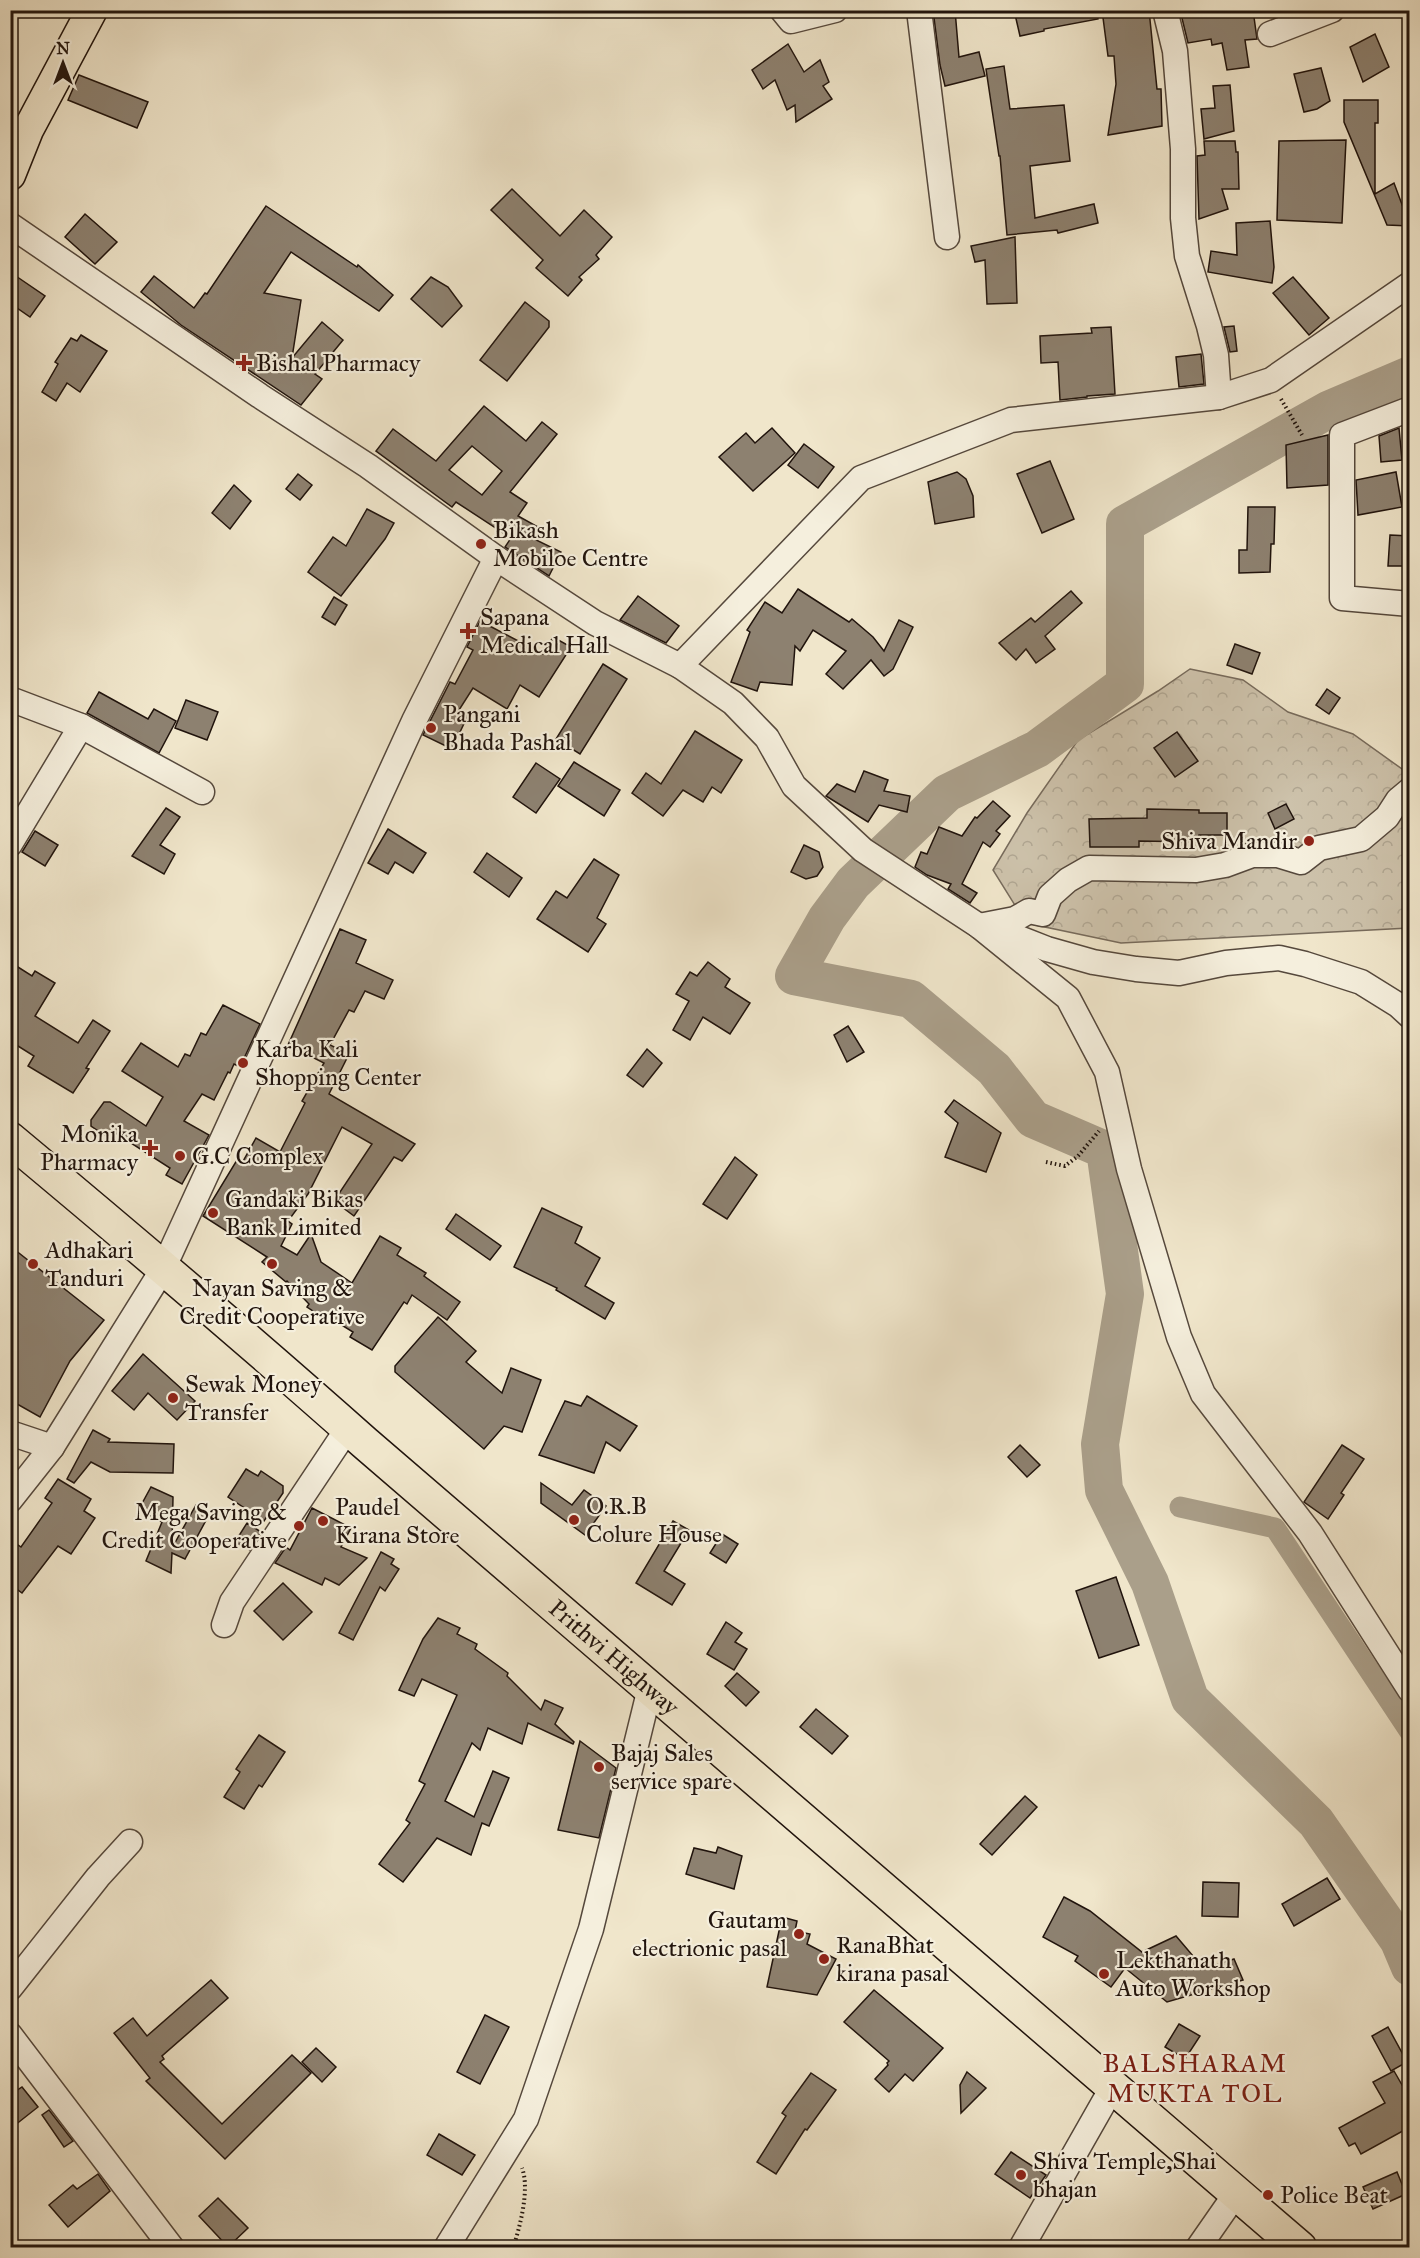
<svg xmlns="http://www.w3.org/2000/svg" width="1420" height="2258" font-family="'IM FELL Great Primer',serif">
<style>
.forest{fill:url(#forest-crowns);stroke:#776b5c;stroke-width:1.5}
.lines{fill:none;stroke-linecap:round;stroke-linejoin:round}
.canal{stroke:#aa9f8a;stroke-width:21}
.river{stroke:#aa9f8a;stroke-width:38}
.building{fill:#8d8170;stroke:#21140d;stroke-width:1.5;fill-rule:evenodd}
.minor-casing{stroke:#55483c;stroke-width:27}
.major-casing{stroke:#21140d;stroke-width:33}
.highway-casing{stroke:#21140d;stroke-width:36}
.path{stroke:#21140d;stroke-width:4;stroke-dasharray:1.5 3;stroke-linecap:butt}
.minor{stroke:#f5efdd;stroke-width:24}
.major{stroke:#f0e6cb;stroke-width:30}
.highway{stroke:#f0e6cb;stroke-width:33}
.poi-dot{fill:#8f2418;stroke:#f5efdd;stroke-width:2}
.labels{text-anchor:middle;stroke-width:4.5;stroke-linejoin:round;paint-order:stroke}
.poi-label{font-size:24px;fill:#21140d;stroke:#f5efdd;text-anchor:start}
.street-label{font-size:24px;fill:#21140d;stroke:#f5efdd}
.neighbourhood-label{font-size:26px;letter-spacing:1.5px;fill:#7a1f14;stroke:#f5efdd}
</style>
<defs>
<pattern id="forest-crowns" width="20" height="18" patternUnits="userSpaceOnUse" patternTransform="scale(1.5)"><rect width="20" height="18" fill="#cdc2ab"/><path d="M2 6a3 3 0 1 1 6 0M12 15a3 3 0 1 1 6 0" fill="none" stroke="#b0a692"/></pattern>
</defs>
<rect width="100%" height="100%" fill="#f0e6cb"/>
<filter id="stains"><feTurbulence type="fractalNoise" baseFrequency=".00333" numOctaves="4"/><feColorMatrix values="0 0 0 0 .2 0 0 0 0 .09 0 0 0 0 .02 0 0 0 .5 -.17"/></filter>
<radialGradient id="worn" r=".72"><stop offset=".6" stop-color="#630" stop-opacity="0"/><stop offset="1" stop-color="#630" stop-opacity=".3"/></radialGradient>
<polygon class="forest" points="1190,669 1243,680 1288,712 1353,734 1409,774 1409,928 1121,943 1026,923 993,870 1027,813 1078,740 1158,691"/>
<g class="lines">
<polyline class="canal" points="1180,1507 1275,1528 1410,1732"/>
<polyline class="river" points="1410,375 1328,410 1125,524 1125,684 1037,749 947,793 853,883 827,918 794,976 911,999 994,1069 1033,1119 1105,1150 1125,1294 1100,1444 1104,1490 1150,1583 1190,1699 1316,1822 1399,1941 1410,1967"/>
</g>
<g class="building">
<polygon points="933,10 955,10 959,57 979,52 985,76 945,86 940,65"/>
<polygon points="1014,10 1097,10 1098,19 1044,29 1044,31 1020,36"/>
<polygon points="1102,10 1149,10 1157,89 1161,89 1162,126 1108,135 1116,84 1114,56 1108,56"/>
<polygon points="1180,10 1203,10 1204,14 1230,10 1253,10 1257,39 1245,40 1249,67 1227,70 1222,43 1212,45 1211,39 1188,43"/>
<polygon points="1375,34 1389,67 1363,82 1350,47"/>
<polygon points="788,44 804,72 820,60 829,82 823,86 832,99 796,122 795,105 787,110 775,80 763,89 752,70"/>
<polygon points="1004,66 1010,109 1064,105 1070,161 1030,166 1035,218 1094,204 1098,223 1058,233 1057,230 1007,235 1000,156 999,156 986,69"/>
<polygon points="1321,68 1330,101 1317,109 1304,112 1294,74"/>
<polygon points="79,75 148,102 137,128 68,100"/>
<polygon points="1230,85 1234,131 1204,139 1201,109 1215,108 1213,86"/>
<polygon points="1344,100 1378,100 1378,123 1375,123 1375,194 1394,183 1410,226 1387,225 1344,122"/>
<polygon points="1346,140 1342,223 1277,220 1279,141"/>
<polygon points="1204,141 1235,141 1236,152 1238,152 1239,189 1222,189 1228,209 1199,219 1197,156 1205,155"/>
<polygon points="512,189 560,236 584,210 612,237 596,255 599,259 579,277 582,280 568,296 536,268 543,260 491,210"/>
<polygon points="266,206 357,267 358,265 393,295 379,311 291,252 264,293 301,300 292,358 322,322 343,340 315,374 322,379 301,405 181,325 141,292 154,276 194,308 205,293 207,294"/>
<polygon points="85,214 117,242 95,264 65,237"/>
<polygon points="1270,221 1274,267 1272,283 1208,272 1211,251 1237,255 1236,223"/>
<polygon points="1015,237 1017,303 987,304 985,260 975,262 971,246"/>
<polygon points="10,272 45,296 30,317 10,303"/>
<polygon points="431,277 448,287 462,306 442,327 411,299"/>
<polygon points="1293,277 1329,318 1309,335 1273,293"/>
<polygon points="525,302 549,321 549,327 507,381 480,360"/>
<polygon points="1234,326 1237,351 1230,352 1224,327"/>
<polygon points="1111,327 1115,394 1087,396 1087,397 1060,400 1058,362 1041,363 1040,336 1092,333 1091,328"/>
<polygon points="81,335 107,351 80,392 67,383 56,401 42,392 58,364 55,362 71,338 77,341"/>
<polygon points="1201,354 1204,384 1179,387 1176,357"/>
<path d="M 484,406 L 526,441 L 542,422 L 557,434 L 510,492 L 527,503 L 518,516 L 538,527 L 532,538 L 561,552 L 549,576 L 505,547 L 511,538 L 456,502 L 452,507 L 376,451 L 393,429 L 436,461 ZM 472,446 L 502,471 L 482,495 L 449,470 Z"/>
<polygon points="772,428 795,453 753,491 719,457 746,433 755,443"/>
<polygon points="1399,428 1402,460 1381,462 1379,436"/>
<polygon points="1328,435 1328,485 1287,488 1286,445"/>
<polygon points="804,444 834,467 818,488 788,465"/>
<polygon points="1050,461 1074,519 1042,533 1017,474"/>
<polygon points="957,472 966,479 973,496 974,517 935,524 928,482"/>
<polygon points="1396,472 1402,507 1358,515 1356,480"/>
<polygon points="298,474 312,485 300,500 286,489"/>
<polygon points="234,485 251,501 230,529 212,513"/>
<polygon points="1248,507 1275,507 1274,544 1271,544 1270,572 1239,573 1239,550 1247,550"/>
<polygon points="367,509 394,523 385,539 341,596 308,572 333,537 346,546"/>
<polygon points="1390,535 1410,536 1410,566 1388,566"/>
<polygon points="798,589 849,622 852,619 873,637 884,651 899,620 913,627 893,669 884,676 871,660 843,689 826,674 846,651 813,630 800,651 795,646 792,685 760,682 757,691 731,682 750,632 747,630 765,602 782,613"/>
<polygon points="1071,591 1082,603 1045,636 1055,649 1036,663 1026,649 1016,660 999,643 1031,618 1035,622"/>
<polygon points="638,596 679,626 666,643 620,620"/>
<polygon points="334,597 347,605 335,625 322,617"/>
<polygon points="480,621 543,654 553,637 571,647 539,697 520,685 507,709 473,688 459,710 468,715 452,749 423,735 450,682 455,684 473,650 467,647"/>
<polygon points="1235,644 1260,653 1252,674 1227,665"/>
<polygon points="603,664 627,679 580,754 556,739"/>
<polygon points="1327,689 1340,698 1329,714 1316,705"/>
<polygon points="99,692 148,719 154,709 176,721 159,753 87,713"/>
<polygon points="186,700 218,712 207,740 175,728"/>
<polygon points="695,731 742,760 721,793 712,787 703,802 683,790 663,816 632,793 646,773 661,784"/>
<polygon points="1177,732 1198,761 1175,777 1154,748"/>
<polygon points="574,762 620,790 604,816 558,786"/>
<polygon points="536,763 560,779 536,813 513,797"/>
<polygon points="864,771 888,780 884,791 910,796 907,812 879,805 868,822 826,796 837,784 855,792"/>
<polygon points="993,801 1010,816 996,831 1000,834 990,847 983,842 962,884 977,893 970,903 948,889 951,884 927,875 915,867 921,852 927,854 939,827 962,836 975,817 977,818"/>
<polygon points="1286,804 1294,819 1275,829 1268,813"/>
<polygon points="166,808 180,817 160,845 175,854 164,874 132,856"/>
<polygon points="1147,809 1199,810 1199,813 1227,813 1227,835 1199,835 1198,842 1139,841 1139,847 1090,847 1089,819 1147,818"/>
<polygon points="388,829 426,853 413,873 395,862 388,874 368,863"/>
<polygon points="35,831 58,845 45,866 22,852"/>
<polygon points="804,845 819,852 823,867 817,876 806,879 791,872"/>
<polygon points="487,853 522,878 509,897 474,872"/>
<polygon points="594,859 619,875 597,918 606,924 588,952 537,919 556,891 567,898"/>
<polygon points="340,929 366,940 356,963 393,980 384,999 365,991 354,1012 349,1010 330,1045 349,1054 329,1094 415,1144 402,1161 394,1157 354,1216 334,1201 372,1144 342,1127 308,1194 288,1221 292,1224 281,1246 297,1255 311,1234 321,1262 352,1283 380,1236 401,1248 397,1255 426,1273 424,1276 460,1302 447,1320 412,1295 407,1304 404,1302 372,1350 350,1337 353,1332 324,1314 322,1317 307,1307 309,1304 287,1281 286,1282 262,1262 267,1257 203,1216 237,1160 242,1163 256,1138 280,1152 305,1103 302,1101 324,1063 288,1045"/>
<polygon points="10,962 32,976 35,971 55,983 35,1016 78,1043 93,1020 110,1031 86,1068 89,1069 73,1093 28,1066 34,1056 10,1041"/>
<polygon points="708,962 730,979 725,987 750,1003 730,1034 703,1017 690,1040 673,1030 689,1001 676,994 690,972 697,976"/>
<polygon points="223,1005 260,1024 240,1067 234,1064 230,1073 228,1072 214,1100 202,1094 184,1121 209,1135 182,1184 166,1175 170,1168 114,1132 110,1139 91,1126 91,1120 104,1102 110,1102 146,1126 163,1097 122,1071 141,1043 178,1067 185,1054 190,1056 201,1033 206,1035"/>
<polygon points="848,1026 864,1052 847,1062 834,1035"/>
<polygon points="647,1049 662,1063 643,1087 627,1075"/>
<polygon points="954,1100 1001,1133 986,1172 945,1157 958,1123 945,1112"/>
<polygon points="735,1157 757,1175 727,1219 703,1204"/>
<polygon points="542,1208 582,1227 575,1243 600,1258 585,1286 614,1303 605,1319 556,1290 557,1288 514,1267"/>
<polygon points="456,1214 501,1246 490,1260 446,1229"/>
<polygon points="10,1246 104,1320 70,1361 40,1417 10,1400"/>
<polygon points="438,1317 476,1351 466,1362 502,1393 511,1368 541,1380 522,1432 504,1426 484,1449 395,1372 395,1366"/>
<polygon points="143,1354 195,1401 177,1420 148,1393 134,1410 112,1391"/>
<polygon points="587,1396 637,1426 620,1451 606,1442 594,1473 539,1455 565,1401 581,1406"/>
<polygon points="93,1430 110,1439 108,1442 174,1444 173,1473 110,1472 91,1462 74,1483 67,1479"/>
<polygon points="1020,1445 1040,1465 1027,1477 1008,1457"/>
<polygon points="1342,1445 1364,1459 1341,1493 1344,1495 1328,1519 1304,1502"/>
<polygon points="246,1469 258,1476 261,1471 283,1486 283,1493 264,1521 228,1497"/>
<polygon points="58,1479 91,1499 84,1511 95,1518 71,1554 58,1546 22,1593 10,1584 10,1556 18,1545 21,1547 52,1503 45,1498"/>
<polygon points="541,1483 572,1505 584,1490 606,1506 585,1535 541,1503"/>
<polygon points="151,1487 173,1497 172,1548 196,1505 210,1513 185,1559 172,1553 171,1573 146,1561 162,1522 139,1509"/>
<polygon points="312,1508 351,1528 341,1547 367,1558 339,1585 325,1578 322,1585 275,1563 286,1547 290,1550"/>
<polygon points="673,1521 689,1530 664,1571 685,1584 672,1605 636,1583"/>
<polygon points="247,1523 261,1532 250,1550 235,1542"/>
<polygon points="722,1534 738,1544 726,1563 710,1553"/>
<polygon points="381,1552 394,1559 391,1564 399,1569 385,1591 380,1587 353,1640 339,1633"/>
<polygon points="1116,1577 1139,1645 1099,1658 1076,1591"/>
<polygon points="283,1583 312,1612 283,1640 254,1611"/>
<polygon points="438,1618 460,1628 457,1634 477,1644 475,1649 508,1673 507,1676 541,1710 545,1700 563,1708 555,1724 574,1742 573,1744 528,1723 522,1744 488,1728 480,1750 472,1743 445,1801 474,1817 493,1771 509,1778 489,1826 482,1823 471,1855 437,1838 403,1882 379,1864 410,1823 406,1820 425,1784 419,1781 457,1695 422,1679 414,1696 399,1690 423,1639"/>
<polygon points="726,1622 742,1633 735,1642 747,1649 734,1670 707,1654"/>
<polygon points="737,1673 759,1692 746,1706 725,1686"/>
<polygon points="816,1709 848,1736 832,1754 800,1727"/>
<polygon points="259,1735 285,1752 262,1787 259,1785 244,1809 224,1797 240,1772 236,1769"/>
<polygon points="580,1741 616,1768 599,1838 558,1830"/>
<polygon points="1025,1796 1037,1807 992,1855 980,1844"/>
<polygon points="718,1847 742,1856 734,1889 686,1874 694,1848 716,1853"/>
<polygon points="1327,1878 1340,1899 1294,1926 1282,1904"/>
<polygon points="1203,1882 1239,1883 1238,1917 1202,1916"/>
<polygon points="1064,1897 1090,1911 1142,1952 1176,1936 1204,1969 1234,1959 1243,1980 1167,2002 1125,1968 1111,1987 1075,1961 1078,1956 1043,1937"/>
<polygon points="782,1917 797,1921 795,1931 810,1934 807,1944 836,1959 817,1995 767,1987"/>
<polygon points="211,1980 228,1998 162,2056 164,2059 160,2062 222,2124 292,2055 311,2073 225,2159 146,2081 150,2078 114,2033 133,2018 147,2036"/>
<polygon points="874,1990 943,2048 913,2081 905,2074 889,2092 875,2079 888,2065 887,2063 889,2061 844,2022"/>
<polygon points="485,2015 509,2027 480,2084 457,2072"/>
<polygon points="1179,2024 1200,2036 1185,2059 1165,2047"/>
<polygon points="1388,2027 1407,2062 1391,2071 1372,2036"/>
<polygon points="316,2048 336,2067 322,2082 302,2062"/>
<polygon points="1394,2071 1410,2099 1410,2127 1361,2154 1355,2143 1349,2146 1339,2128 1385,2103 1373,2082"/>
<polygon points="967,2072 986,2088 961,2113 960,2085"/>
<polygon points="811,2073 836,2090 807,2130 805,2129 776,2174 757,2162 786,2116 782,2113"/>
<polygon points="22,2087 38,2107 10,2129 10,2095"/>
<polygon points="49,2110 73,2141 64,2147 42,2115"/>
<polygon points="439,2134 475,2155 462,2175 427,2155"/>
<polygon points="1011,2152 1046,2175 1030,2198 995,2174"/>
<polygon points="1397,2172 1406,2194 1373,2209 1363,2187"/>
<polygon points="98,2174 110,2191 68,2227 49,2205 73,2185 77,2189"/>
<polygon points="218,2198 248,2228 228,2247 199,2216"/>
</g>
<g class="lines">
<g class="minor-casing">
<g id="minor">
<polyline points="782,10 791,21 835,10"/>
<polyline points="919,10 947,237"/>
<polyline points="1165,10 1175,51 1183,149 1183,218 1187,256 1209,326 1216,355 1219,397"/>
<polyline points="1270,34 1332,10"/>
<polyline points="10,225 260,396 368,466 496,558 595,623 680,666 861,478 1011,420 1219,397 1271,380 1410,284"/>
<polyline points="1410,409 1342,435 1342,598 1410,604"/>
<polyline points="680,666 733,703 767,738 794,786 863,850 979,926 1068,998 1107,1072 1129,1169 1179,1337 1203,1394 1310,1533 1410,1690"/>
<polyline points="10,699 81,726 10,844"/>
<polyline points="81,726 202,792"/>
<polyline points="1410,790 1398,800 1387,817 1361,839 1319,848 1301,862 1278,855 1252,855 1225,865 1196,870 1089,868 1068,880 1050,896 1043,914 1029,911 1015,919 979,926 1001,931 1047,949 1093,962 1136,969 1179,973 1226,963 1279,958 1305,964 1361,982 1398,1005 1410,1016"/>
<polyline points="10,1433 52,1447"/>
<polyline points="10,1500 52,1447 163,1269 414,721 496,558"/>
<polyline points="224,1625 232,1602 348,1428"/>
<polyline points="10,1988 98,1877 130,1842"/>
<polyline points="10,2035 172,2248"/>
<polyline points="446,2248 526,2119 591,1929 650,1688"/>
<polyline points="1021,2248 1112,2088"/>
<polyline points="1198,2248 1237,2192"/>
</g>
</g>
<g class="major-casing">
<polyline id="major" points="10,175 28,130 92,10"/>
</g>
<g class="highway-casing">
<g id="highway">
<path id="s1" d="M 10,1139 C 130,1239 249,1340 365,1443 L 1300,2248"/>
</g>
</g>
<g class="path">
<polyline points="1281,399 1302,435"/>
<polyline points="1046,1162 1065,1166 1078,1156 1099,1131"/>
<path d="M 513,2248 C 520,2227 530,2189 522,2168"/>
</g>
<use href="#minor" class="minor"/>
<use href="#major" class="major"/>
<use href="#highway" class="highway"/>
</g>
<g class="poi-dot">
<path d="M241 354h6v6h6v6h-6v6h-6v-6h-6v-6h6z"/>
<circle cx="481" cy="544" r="6"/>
<path d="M465 622h6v6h6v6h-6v6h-6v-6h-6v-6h6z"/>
<circle cx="431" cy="728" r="6"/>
<circle cx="1309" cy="841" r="6"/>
<circle cx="243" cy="1063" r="6"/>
<path d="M147 1139h6v6h6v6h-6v6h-6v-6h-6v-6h6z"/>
<circle cx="180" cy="1156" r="6"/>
<circle cx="213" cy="1213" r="6"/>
<circle cx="33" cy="1264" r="6"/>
<circle cx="272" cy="1264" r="6"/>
<circle cx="173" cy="1398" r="6"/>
<circle cx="574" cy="1520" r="6"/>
<circle cx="323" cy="1521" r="6"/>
<circle cx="299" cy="1526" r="6"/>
<circle cx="599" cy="1767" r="6"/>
<circle cx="799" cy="1934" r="6"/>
<circle cx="824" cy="1959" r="6"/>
<circle cx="1104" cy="1974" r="6"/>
<circle cx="1021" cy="2175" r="6"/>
<circle cx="1268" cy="2195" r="6"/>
</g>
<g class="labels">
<g class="poi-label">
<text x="256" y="371">Bishal Pharmacy</text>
<text x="493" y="538">Bikash<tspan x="493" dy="28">Mobiloe Centre</tspan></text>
<text x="480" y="625">Sapana<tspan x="480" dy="28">Medical Hall</tspan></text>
<text x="443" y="722">Pangani<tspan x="443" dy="28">Bhada Pashal</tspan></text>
<text x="1297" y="849" text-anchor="end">Shiva Mandir</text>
<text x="255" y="1057">Karba Kali<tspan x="255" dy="28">Shopping Center</tspan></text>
<text x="138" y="1142" text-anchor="end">Monika<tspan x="138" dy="28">Pharmacy</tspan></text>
<text x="192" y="1164">G.C Complex</text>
<text x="225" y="1207">Gandaki Bikas<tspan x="225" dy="28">Bank Limited</tspan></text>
<text x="45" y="1258">Adhakari<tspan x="45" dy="28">Tanduri</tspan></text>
<text x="272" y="1296" text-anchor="middle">Nayan Saving &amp;<tspan x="272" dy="28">Credit Cooperative</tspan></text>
<text x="185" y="1392">Sewak Money<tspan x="185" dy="28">Transfer</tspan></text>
<text x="586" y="1514">O.R.B<tspan x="586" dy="28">Colure House</tspan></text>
<text x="335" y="1515">Paudel<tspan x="335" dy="28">Kirana Store</tspan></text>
<text x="287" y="1520" text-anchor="end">Mega Saving &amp;<tspan x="287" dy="28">Credit Cooperative</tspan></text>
<text x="611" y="1761">Bajaj Sales<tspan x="611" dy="28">service spare</tspan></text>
<text x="787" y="1928" text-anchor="end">Gautam<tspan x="787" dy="28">electrionic pasal</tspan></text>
<text x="836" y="1953">RanaBhat<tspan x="836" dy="28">kirana pasal</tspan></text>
<text x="1116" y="1968">Lekthanath<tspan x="1116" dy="28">Auto Workshop</tspan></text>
<text x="1033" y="2169">Shiva Temple,Shai<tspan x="1033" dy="28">bhajan</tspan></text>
<text x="1280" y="2203">Police Beat</text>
</g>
<g class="street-label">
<text dy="8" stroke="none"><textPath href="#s1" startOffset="796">Prithvi Highway</textPath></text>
</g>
<g class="neighbourhood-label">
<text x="1195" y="2072">BALSHARAM<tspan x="1195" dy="30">MUKTA TOL</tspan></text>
</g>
</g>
<rect width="1420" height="2258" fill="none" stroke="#f0e6cb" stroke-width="36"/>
<rect x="12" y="12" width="1396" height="2234" fill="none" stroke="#21140d" stroke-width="3"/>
<rect x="18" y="18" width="1384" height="2222" fill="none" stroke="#21140d" stroke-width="1.5"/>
<g transform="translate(63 63)" stroke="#f5efdd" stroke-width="4.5" paint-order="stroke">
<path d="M0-4.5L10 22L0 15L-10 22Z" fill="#21140d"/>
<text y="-9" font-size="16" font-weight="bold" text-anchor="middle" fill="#21140d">N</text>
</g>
<rect width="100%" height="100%" filter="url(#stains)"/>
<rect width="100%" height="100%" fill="url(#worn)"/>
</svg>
